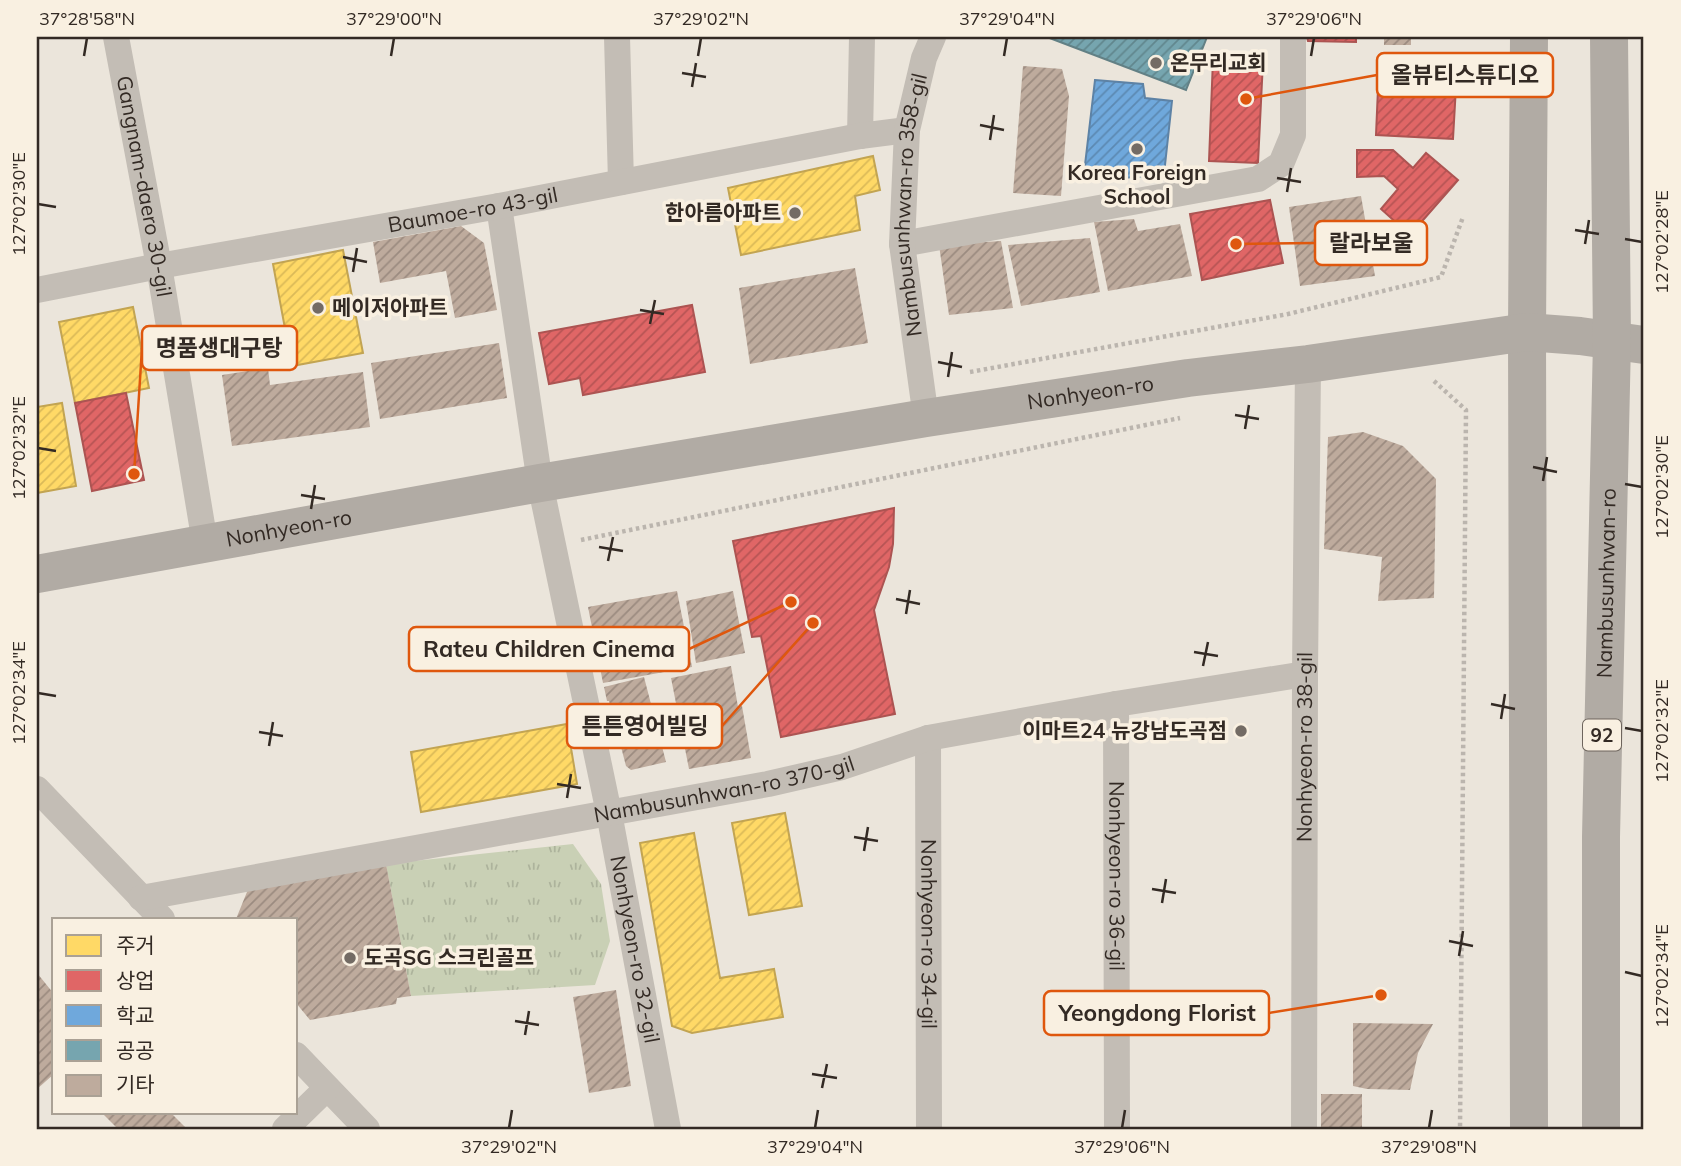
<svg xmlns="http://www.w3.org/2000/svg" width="1681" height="1166" font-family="Mulish,'Noto Sans KR',sans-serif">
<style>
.grass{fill:url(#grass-tufts)}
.homes{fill:url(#homes-hatch);stroke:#c2a452;stroke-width:2}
.shops{fill:url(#shops-hatch);stroke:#ac5452;stroke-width:2}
.schools{fill:url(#schools-hatch);stroke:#5d82a5;stroke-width:2}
.public{fill:url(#public-hatch);stroke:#628085;stroke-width:2}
.building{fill:url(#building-hatch)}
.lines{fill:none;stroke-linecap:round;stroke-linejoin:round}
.path{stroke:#bbb5ae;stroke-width:4.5;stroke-dasharray:3.5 3.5;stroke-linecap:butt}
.street{stroke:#c3bdb5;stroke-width:26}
.primary{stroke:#b1aba4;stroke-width:38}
.ticks{fill:none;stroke:#332a24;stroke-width:2.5}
.poi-dot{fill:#736b64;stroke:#f9f0e1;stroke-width:2.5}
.labels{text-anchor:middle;stroke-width:7;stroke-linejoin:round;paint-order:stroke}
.shield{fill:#f9f0e1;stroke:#6e655d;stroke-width:2}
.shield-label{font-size:19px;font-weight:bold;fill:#332a24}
.poi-label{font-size:21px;font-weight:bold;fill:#332a24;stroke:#f9f0e1;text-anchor:start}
.street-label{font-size:21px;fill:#332a24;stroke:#f9f0e1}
.leader{fill:none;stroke:#df570d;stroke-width:2.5}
.callout-dot{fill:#df570d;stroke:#f9f0e1;stroke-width:2.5}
.callout{fill:#f9f0e1;stroke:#df570d;stroke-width:2.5}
.callout-label{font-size:23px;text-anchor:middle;font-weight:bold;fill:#332a24}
.neatline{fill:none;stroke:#332a24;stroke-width:2.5}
.ticks-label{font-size:18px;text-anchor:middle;fill:#332a24}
</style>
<defs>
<pattern id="grass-tufts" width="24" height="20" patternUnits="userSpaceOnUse" patternTransform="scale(1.75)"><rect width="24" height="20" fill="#c9d0b5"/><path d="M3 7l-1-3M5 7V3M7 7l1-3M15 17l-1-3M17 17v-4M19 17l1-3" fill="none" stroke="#adb39c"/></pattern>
<pattern id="homes-hatch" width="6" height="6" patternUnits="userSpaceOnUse" patternTransform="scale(1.75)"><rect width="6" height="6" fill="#ffd966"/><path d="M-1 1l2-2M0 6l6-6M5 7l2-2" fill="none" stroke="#dbba58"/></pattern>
<pattern id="shops-hatch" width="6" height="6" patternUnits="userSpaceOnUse" patternTransform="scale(1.75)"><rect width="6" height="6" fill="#e06666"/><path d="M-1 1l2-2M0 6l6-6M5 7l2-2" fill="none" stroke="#b65454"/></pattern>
<pattern id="schools-hatch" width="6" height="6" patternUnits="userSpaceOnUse" patternTransform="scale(1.75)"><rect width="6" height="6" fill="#6fa8dc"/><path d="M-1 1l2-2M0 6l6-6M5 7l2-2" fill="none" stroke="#5c89b2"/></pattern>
<pattern id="public-hatch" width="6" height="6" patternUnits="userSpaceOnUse" patternTransform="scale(1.75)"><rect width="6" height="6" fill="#76a5af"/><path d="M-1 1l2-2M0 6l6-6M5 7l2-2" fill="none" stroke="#61878e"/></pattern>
<pattern id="building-hatch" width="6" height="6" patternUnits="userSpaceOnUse" patternTransform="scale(1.75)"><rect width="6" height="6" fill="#beab9d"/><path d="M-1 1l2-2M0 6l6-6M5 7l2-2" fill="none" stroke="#9b8b80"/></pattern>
</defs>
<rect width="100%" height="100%" fill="#ebe5db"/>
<polygon class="grass" points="573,844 601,884 610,941 595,985 411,996 386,864"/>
<g class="homes">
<polygon points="873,156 880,190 855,196 860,230 741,255 728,188"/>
<polygon points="343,250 363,353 292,366 273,264"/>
<polygon points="133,307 149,388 75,403 59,322"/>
<polygon points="62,403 76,486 37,493 37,407"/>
<polygon points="567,724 577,784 421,812 411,752"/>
<polygon points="785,813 802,906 749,915 732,823"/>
<polygon points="694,833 720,978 774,969 783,1017 692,1033 672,1026 640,843"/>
</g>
<g class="shops">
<polygon points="1307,37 1356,37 1356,42 1308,41"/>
<polygon points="1213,59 1263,61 1258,163 1209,161"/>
<polygon points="1379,65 1457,69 1453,139 1376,135"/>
<polygon points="1357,150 1393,150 1413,168 1426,153 1458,180 1410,235 1381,209 1398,189 1384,176 1357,177"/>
<polygon points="1270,200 1283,263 1202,280 1190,214"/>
<polygon points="692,305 705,372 583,395 580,378 549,384 539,333"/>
<polygon points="126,393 144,480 92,491 75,403"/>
<polygon points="894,508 893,544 889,567 874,610 895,714 781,737 761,636 752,637 733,541"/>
</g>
<polygon class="schools" points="1095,80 1143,84 1145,98 1172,101 1164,174 1083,182"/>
<polygon class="public" points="1047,37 1207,37 1186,90"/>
<g class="building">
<rect x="1384" y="37" width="27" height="8"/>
<polygon points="1023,66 1062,69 1069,96 1061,196 1013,193"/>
<polygon points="1361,196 1375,276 1300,286 1289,207"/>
<polygon points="1134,219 1138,231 1180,224 1192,276 1108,291 1094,222"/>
<polygon points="461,226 484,243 497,310 455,318 446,271 380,283 373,242"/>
<polygon points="1090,238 1100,292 1021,306 1008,245"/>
<polygon points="1001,241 1013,308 949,315 939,245"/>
<polygon points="855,268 868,343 750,364 739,288"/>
<polygon points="499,343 507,398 380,419 371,363"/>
<polygon points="268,368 270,385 363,372 370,427 232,446 222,375"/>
<polygon points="1363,432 1403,446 1436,479 1434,598 1378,601 1382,557 1324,549 1328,437"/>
<polygon points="677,591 692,667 603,683 588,607"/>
<polygon points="733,591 745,653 696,663 686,601"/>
<polygon points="731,666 738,707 742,706 751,758 689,769 671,678"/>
<polygon points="644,677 666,762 631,770 626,766 609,701 607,701 604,687"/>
<polygon points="386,864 411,996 397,998 396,1004 310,1020 296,1003 296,919 236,919 249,887"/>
<polygon points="37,973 54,994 54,1074 37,1089"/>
<polygon points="616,990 631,1086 589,1093 573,997"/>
<polygon points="1353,1023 1433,1024 1418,1053 1410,1090 1367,1089 1353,1086"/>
<rect x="1321" y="1094" width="41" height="35"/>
<polygon points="101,1112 170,1112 187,1129 118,1129"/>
</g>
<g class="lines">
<g class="path">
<polyline points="970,372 1288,314 1441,277 1463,217"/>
<polyline points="1434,381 1466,410 1460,1129"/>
<polyline points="581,540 1180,418"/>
</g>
<g class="street">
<path id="s1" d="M 116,37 L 159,266 L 205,543"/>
<polyline points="617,37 621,182"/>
<polyline points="860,136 862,37"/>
<path id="s2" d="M 499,206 L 540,483 L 609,813 L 668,1129"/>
<polyline points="902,244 1258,179 1281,164 1293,135 1293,37"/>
<path id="s3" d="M 37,290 L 159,266 L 499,206 L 860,136 L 907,130"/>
<path id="s4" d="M 926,418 L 902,244 L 907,130 L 924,58 L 933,37"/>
<path id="s5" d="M 1116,704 L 1117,1129"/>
<path id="s6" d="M 928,738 L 929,1129"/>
<polyline points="37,789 162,919"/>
<path id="s7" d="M 141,898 L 768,784 L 842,767 L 928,738 L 1116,704 L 1305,674"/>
<polyline points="296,1055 367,1129"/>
<polyline points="285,1129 327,1088"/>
<path id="s8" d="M 1304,1129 L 1305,674 L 1308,364"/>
</g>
<g class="primary">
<polyline points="1529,37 1527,332 1529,1129"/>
<path id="s9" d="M 37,574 L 540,483 L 926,418 L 1188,378 L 1308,364 L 1527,332 L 1580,336 L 1644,345"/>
<path id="s10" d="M 1601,1129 L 1601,837 L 1612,341 L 1609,37"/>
</g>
</g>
<path class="ticks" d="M 84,56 L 87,38M 391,56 L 394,38M 698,56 L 701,38M 1004,56 L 1007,38M 1311,56 L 1314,38M 682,73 L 706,77M 692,87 L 696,63M 980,125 L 1004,130M 990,140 L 994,115M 1277,178 L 1301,182M 1287,192 L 1291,168M 38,204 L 56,207M 1575,230 L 1599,234M 1625,239 L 1642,242M 1585,244 L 1589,220M 343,257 L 367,262M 353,272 L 357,248M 640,310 L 664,314M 650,324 L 655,300M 938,362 L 962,367M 948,377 L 952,352M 1235,415 L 1259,419M 1245,429 L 1249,405M 38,448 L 56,451M 1533,467 L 1557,472M 1543,481 L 1547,457M 1625,484 L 1642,487M 301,495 L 325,499M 311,509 L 315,485M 599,547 L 623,551M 608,561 L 613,537M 896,599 L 920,604M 906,614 L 910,590M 1194,652 L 1218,656M 1203,666 L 1208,642M 38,693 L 56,696M 1491,704 L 1515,709M 1501,719 L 1505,694M 1625,728 L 1642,731M 259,732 L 283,736M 269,746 L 273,722M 557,784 L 581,788M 567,798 L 571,774M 854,837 L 878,841M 864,851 L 868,827M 1152,889 L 1176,893M 1162,903 L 1166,879M 1449,941 L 1473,946M 1459,956 L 1463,931M 1625,972 L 1642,976M 515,1021 L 539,1025M 525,1035 L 529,1011M 812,1074 L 837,1078M 822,1088 L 827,1064M 509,1128 L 512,1110M 815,1128 L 818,1110M 1122,1128 L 1125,1110M 1429,1128 L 1432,1110"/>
<g class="poi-dot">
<circle cx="1156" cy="63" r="7"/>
<circle cx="1137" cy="149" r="7"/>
<circle cx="795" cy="213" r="7"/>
<circle cx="318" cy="308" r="7"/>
<circle cx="1241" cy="731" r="7"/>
<circle cx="350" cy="958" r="7"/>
</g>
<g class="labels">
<rect class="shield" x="1583" y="719.5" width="38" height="31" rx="5"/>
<g class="shield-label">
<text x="1602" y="742">92</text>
</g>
<g class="poi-label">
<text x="1170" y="70">온무리교회</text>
<text x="1137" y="180" text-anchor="middle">Korea Foreign<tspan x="1137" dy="24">School</tspan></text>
<text x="781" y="220" text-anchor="end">한아름아파트</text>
<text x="332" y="315">메이저아파트</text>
<text x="1227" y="738" text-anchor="end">이마트24 뉴강남도곡점</text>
<text x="364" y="965">도곡SG 스크린골프</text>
</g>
<g class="street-label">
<text dy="7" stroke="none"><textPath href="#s1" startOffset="152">Gangnam-daero 30-gil</textPath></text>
<text dy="7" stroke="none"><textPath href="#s4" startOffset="215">Nambusunhwan-ro 358-gil</textPath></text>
<text dy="7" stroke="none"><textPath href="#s3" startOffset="443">Baumoe-ro 43-gil</textPath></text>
<text dy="7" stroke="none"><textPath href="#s9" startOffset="1069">Nonhyeon-ro</textPath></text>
<text dy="7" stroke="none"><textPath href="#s9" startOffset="256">Nonhyeon-ro</textPath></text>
<text dy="7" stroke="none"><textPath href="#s10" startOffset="546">Nambusunhwan-ro</textPath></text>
<text dy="7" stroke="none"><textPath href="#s8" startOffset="382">Nonhyeon-ro 38-gil</textPath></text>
<text dy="7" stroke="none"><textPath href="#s7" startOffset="593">Nambusunhwan-ro 370-gil</textPath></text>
<text dy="7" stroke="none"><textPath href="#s5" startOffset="172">Nonhyeon-ro 36-gil</textPath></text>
<text dy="7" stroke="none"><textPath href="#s6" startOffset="196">Nonhyeon-ro 34-gil</textPath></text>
<text dy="7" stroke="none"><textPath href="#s2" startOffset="756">Nonhyeon-ro 32-gil</textPath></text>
</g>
</g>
<path class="leader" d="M1246 99L1377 75M1236 244L1315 243M134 474L142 348M791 602L689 649M813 623L722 726M1381 995L1269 1013"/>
<g class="callout-dot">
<circle cx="1246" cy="99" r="7"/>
<circle cx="1236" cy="244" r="7"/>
<circle cx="134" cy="474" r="7"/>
<circle cx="791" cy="602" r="7"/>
<circle cx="813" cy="623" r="7"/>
<circle cx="1381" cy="995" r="7"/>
</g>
<g class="callout">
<rect x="1377" y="53" width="176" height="44" rx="7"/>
<rect x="1315" y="221" width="112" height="44" rx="7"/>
<rect x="142" y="326" width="155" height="44" rx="7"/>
<rect x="409" y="627" width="280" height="44" rx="7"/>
<rect x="567" y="704" width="155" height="44" rx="7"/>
<rect x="1044" y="991" width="225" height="44" rx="7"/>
</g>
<g class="callout-label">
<text x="1465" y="83">올뷰티스튜디오</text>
<text x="1371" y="251">랄라보울</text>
<text x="219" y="356">명품생대구탕</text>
<text x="549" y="657">Rateu Children Cinema</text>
<text x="645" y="734">튼튼영어빌딩</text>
<text x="1157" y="1021">Yeongdong Florist</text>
</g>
<rect width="1681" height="1166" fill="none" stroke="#f9f0e1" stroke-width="77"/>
<rect x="52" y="918" width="245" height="196" fill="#f9f0e1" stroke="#aaa195" stroke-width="2"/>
<rect x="66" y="935" width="35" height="21" fill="#ffd966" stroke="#aaa195" stroke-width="2"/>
<text x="116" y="953" font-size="21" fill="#332a24">주거</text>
<rect x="66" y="970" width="35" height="21" fill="#e06666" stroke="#aaa195" stroke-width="2"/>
<text x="116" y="988" font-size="21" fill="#332a24">상업</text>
<rect x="66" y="1005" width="35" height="21" fill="#6fa8dc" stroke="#aaa195" stroke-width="2"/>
<text x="116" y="1023" font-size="21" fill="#332a24">학교</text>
<rect x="66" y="1040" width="35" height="21" fill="#76a5af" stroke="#aaa195" stroke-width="2"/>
<text x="116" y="1058" font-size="21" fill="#332a24">공공</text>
<rect x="66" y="1075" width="35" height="21" fill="#beab9d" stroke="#aaa195" stroke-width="2"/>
<text x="116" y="1092" font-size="21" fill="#332a24">기타</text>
<rect x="38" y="38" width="1604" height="1090" class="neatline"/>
<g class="ticks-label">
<text x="87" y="25">37°28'58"N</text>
<text x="394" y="25">37°29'00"N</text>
<text x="701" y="25">37°29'02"N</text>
<text x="1007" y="25">37°29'04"N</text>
<text x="1314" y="25">37°29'06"N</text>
<text transform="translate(19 204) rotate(-90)" y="6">127°02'30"E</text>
<text transform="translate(1662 242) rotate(-90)" y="6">127°02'28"E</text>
<text transform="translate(19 448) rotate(-90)" y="6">127°02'32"E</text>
<text transform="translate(1662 487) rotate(-90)" y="6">127°02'30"E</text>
<text transform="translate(19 693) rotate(-90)" y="6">127°02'34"E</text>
<text transform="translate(1662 731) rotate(-90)" y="6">127°02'32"E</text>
<text transform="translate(1662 976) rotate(-90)" y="6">127°02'34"E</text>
<text x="509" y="1153">37°29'02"N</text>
<text x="815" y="1153">37°29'04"N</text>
<text x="1122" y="1153">37°29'06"N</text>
<text x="1429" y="1153">37°29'08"N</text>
</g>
</svg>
